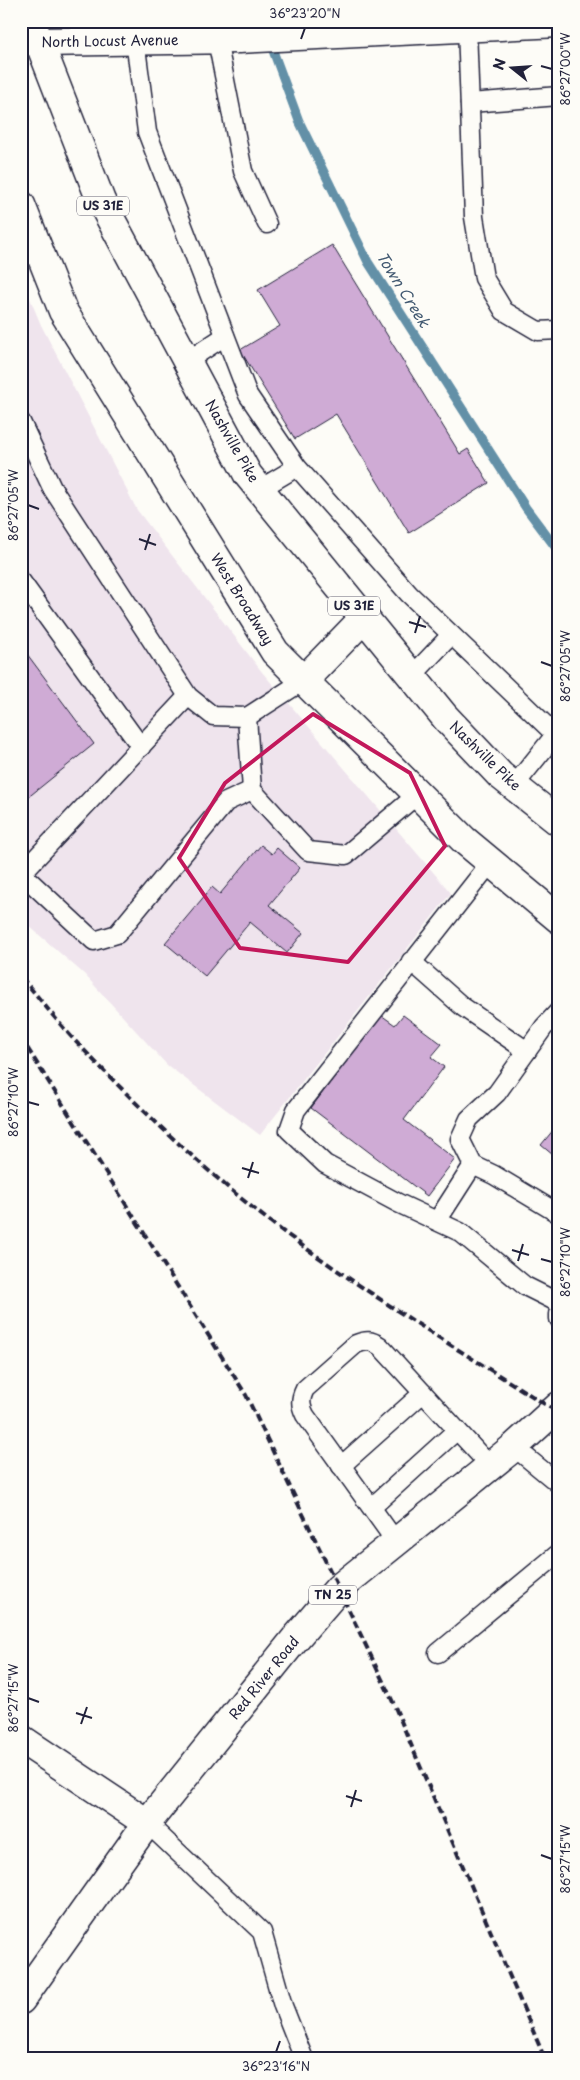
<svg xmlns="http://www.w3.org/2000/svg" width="580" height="2080" font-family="'Playpen Sans',sans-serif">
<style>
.built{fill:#efe4ed}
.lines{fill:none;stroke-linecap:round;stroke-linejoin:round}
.stream{stroke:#6390a7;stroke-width:9}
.building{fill:#cfabd5;stroke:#22223b}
.lane-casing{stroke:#22223b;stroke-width:21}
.secondary-casing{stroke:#22223b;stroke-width:31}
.primary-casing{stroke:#22223b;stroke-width:31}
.lane{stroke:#fdfcf7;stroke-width:18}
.secondary{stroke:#fdfcf7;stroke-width:28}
.primary{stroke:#fdfcf7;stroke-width:28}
.rail{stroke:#22223b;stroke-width:4;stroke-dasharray:8 4;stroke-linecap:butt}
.marked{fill:none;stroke:#c2185b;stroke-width:4;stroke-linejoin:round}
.ticks{fill:none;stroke:#22223b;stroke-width:2}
.labels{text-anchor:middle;stroke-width:4;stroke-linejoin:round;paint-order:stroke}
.shield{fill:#fdfcf7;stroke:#646373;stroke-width:1}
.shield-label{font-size:12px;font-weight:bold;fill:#22223b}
.street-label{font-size:14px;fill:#22223b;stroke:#fdfcf7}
.water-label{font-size:15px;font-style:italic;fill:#425971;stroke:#fdfcf7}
.neatline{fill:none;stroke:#22223b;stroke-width:2}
.ticks-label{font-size:12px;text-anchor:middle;fill:#22223b}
</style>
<rect width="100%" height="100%" fill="#fdfcf7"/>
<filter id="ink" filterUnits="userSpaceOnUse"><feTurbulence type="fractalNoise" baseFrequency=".02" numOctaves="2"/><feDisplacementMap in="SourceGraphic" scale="10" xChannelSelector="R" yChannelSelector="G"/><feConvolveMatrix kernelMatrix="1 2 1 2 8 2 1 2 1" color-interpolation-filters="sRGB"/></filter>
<g filter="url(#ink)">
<polygon class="built" points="21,277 41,325 137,510 262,672 451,893 260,1135 167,1065 84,974 21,919"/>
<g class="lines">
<polyline class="stream" points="262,21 299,121 368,262 526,508 559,552"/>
</g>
<g class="building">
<polygon points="332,245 460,454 468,449 489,483 409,533 336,414 295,439 240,350 280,326 258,290"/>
<polygon points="21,646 94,744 21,803"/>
<polygon points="261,845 272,854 277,848 300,868 269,905 303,933 287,953 250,922 205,976 165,943 212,887 220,894"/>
<polygon points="381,1015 395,1025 403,1015 442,1044 431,1057 444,1067 404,1120 455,1159 427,1196 311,1108"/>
<polygon points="559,1123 559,1160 541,1145"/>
</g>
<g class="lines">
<g class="lane-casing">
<g id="lane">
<polyline points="467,28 474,217 484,278 504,311 538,331 559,330"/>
<polyline points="135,40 147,132 248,395 297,467 409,594 559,738"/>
<polyline points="217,40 243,171 267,224"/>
<polyline points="470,103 559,96"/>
<polyline points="187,361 225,336"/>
<polyline points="21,422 52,488 188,696 213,716 247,717 303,681"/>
<polyline points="260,489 297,467"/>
<polyline points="21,581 141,747"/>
<polyline points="411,677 451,635"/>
<polyline points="247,717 252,790 308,851 346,855 418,794"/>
<polyline points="514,786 555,735"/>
<polyline points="491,862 296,1110 289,1130 325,1164 398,1203 460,1232 525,1286 559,1303"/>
<polyline points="21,874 188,696"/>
<polyline points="22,874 94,941 117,934 226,802 252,790"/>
<polyline points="411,961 463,1007 527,1051"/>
<polyline points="559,1011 544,1027 497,1093 469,1119 460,1139 473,1165 494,1175 559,1214"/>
<polyline points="437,1221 473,1165"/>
<polyline points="559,1314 559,1319"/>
<polyline points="514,1447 559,1484"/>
<polyline points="341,1466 423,1393"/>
<polyline points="372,1507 457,1430"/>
<path d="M 396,1542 L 305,1415 C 300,1405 300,1399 305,1389 L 356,1344 C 366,1340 371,1340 380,1346 L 490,1466"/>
<polyline points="438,1653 559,1553"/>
<polyline points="147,1823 262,1932 283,2006 304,2059"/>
</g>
</g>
<g class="secondary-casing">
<g id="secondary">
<polyline points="21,40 39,42 239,39 559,23"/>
<polyline points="21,1739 147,1823"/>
</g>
</g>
<g class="primary-casing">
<g id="primary">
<polyline points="31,21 101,201 248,475 445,717 500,775 559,822"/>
<polyline points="21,205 63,311 275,652 464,840 559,919"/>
<polyline points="303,681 364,618"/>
<polyline points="21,2000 147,1823 295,1639 339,1588 514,1447 559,1406"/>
</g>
</g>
<use href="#lane" class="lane"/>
<use href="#secondary" class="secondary"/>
<use href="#primary" class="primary"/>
<g class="rail">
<path d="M 21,977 C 42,1001 61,1027 83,1049 C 144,1113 210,1176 281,1230 C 370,1296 465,1354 559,1413"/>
<polyline points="21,1038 246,1395 392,1700 545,2059"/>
</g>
</g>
</g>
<path class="marked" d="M 313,714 L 410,773 L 445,846 L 348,962 L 240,948 L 179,858 L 225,783 Z"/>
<path class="ticks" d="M 301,39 L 305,28M 541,66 L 552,69M 28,505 L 39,509M 139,539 L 156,545M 145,550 L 150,534M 409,622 L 426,627M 415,633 L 420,616M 541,662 L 552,666M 28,1102 L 39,1105M 242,1168 L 259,1173M 248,1178 L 253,1162M 512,1250 L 529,1255M 541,1259 L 552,1262M 518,1261 L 523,1244M 28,1698 L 39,1702M 76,1713 L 92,1718M 81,1724 L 87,1707M 346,1796 L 362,1801M 351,1807 L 356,1790M 541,1855 L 552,1859M 276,2052 L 280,2041"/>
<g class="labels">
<g class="shield">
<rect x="77" y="196.5" width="52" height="19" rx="4"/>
<rect x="328" y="596.5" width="52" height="19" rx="4"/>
<rect x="309" y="1585.5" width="48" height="19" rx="4"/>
</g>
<g class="shield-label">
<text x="103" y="210">US 31E</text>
<text x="354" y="610">US 31E</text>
<text x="333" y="1599">TN 25</text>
</g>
<g class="street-label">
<text transform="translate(110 41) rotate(-1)" y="5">North Locust Avenue</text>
<text transform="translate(232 441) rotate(60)" y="5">Nashville Pike</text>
<text transform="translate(242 599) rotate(58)" y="5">West Broadway</text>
<text transform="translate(485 756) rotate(44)" y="5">Nashville Pike</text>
<text transform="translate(264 1678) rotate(-51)" y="5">Red River Road</text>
</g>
<g class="water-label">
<text transform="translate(403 290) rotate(58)" y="5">Town Creek</text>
</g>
</g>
<rect width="580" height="2080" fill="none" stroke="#fdfcf7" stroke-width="55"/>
<g transform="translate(512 68) rotate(287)" stroke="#fdfcf7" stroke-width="4" paint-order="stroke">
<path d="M0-4L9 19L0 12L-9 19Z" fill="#22223b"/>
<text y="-8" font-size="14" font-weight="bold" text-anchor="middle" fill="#22223b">N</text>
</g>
<rect x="28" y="28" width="524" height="2024" class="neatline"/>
<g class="ticks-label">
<text x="305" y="18">36°23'20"N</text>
<text transform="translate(566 69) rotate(-90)" y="4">86°27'00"W</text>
<text transform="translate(14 505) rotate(-90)" y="4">86°27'05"W</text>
<text transform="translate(566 666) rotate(-90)" y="4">86°27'05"W</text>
<text transform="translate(14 1102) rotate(-90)" y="4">86°27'10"W</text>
<text transform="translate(566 1262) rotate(-90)" y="4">86°27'10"W</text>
<text transform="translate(14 1698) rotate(-90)" y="4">86°27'15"W</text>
<text transform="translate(566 1859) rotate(-90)" y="4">86°27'15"W</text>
<text x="276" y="2071">36°23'16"N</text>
</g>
</svg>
